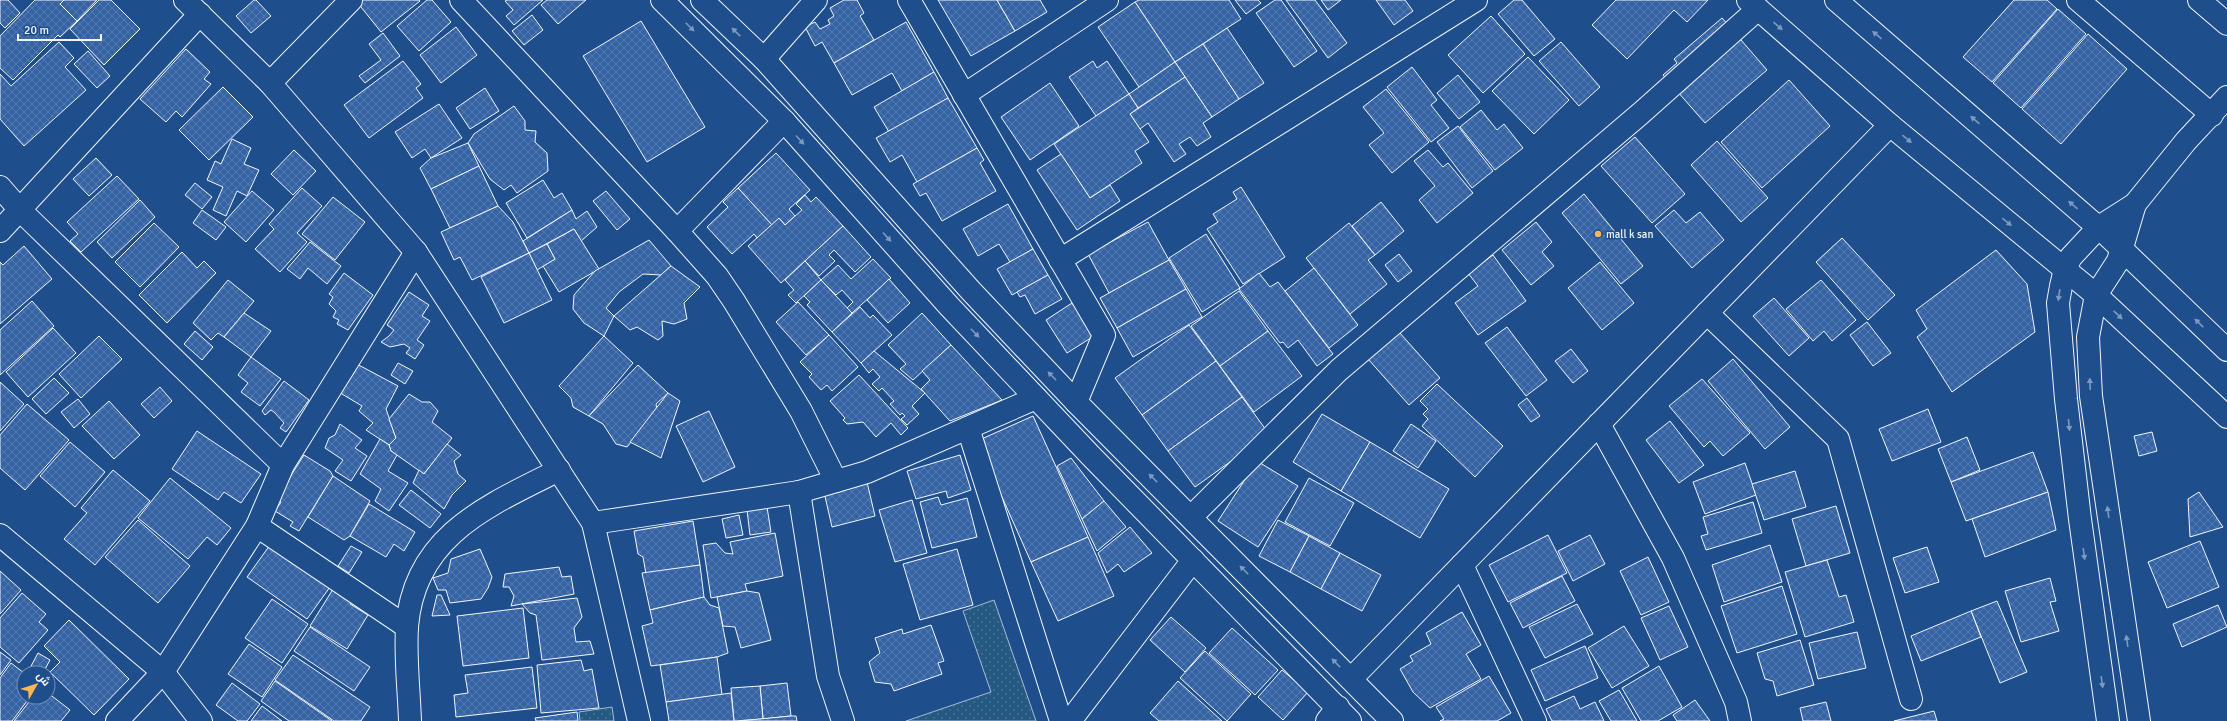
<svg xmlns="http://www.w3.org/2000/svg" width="2227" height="721" font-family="Signika,Cairo,sans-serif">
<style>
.grass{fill:url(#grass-dots);stroke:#a8bbd7}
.building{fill:url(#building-cross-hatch);stroke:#f2f6ff}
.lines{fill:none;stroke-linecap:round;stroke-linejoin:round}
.street-casing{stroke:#f2f6ff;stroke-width:24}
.secondary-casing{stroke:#f2f6ff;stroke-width:24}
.primary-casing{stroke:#f2f6ff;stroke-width:24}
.street{stroke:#1f4e8c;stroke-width:22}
.secondary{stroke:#1f4e8c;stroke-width:22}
.primary{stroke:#1f4e8c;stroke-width:22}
.oneway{fill:#7e9ac0}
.poi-dot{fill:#ffb74d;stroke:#1f4e8c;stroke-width:1.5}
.labels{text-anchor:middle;stroke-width:3;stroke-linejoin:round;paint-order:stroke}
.poi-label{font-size:11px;fill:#f2f6ff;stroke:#1f4e8c;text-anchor:start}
</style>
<defs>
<pattern id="grass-dots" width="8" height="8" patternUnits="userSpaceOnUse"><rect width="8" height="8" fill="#245a82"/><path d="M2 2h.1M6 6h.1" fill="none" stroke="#447295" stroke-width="1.8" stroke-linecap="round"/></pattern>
<pattern id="building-cross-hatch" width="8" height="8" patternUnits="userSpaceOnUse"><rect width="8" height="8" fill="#3563a3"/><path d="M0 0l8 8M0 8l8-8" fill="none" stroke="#537ab1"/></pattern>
</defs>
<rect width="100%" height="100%" fill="#1f4e8c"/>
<g class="grass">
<polygon points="994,600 1036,721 906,721 991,692 963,611"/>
<polygon points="612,707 614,721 580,721 579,712"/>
</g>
<g class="building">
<polygon points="0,0 8,0 20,13 5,28 0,23"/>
<polygon points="35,0 64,0 60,4 77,21 60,37 58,35 13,80 0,68 0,36"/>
<polygon points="64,0 97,0 77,21 60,4"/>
<polygon points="99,0 111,0 140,29 104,65 70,29"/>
<polygon points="254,0 256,0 271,16 251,33 236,16"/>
<polygon points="359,0 419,0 420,1 381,32 357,2"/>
<polygon points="427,0 432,0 451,22 419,51 397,26"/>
<polygon points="507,0 543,0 514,25 506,16 513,10 505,1"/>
<polygon points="547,0 586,0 558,24 541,5"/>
<polygon points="844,0 857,0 864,13 860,16 874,40 834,63 822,42 815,46 805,27 815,22 820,29 830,24 828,20 834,16 830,8"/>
<polygon points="938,0 997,0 1015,31 971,56"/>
<polygon points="997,0 1040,0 1047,12 1015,31"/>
<polygon points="1139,0 1229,0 1241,19 1175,62 1135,2"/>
<polygon points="1235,0 1258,0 1261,3 1246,14"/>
<polygon points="1275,0 1281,0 1317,51 1294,67 1256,13"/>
<polygon points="1286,0 1315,0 1347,43 1328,58"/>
<polygon points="1321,0 1341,0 1328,10"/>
<polygon points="1376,0 1405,0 1413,11 1394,25"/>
<polygon points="1514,0 1522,0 1555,39 1534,56 1498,14"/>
<polygon points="1616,0 1708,0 1687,22 1674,10 1627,59 1592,25"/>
<polygon points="2014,0 2047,0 2057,9 1992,82 1963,57"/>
<polygon points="1135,2 1175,62 1139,87 1098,27"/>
<polygon points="2058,9 2086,34 2021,108 1993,83"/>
<polygon points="532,15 543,30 524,45 512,31"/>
<polygon points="1491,16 1525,54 1483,93 1448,55"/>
<polygon points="1722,18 1767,70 1705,123 1663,75 1677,63 1674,59"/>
<polygon points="641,21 705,127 647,162 583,56"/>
<polygon points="906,22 934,72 902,91 892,73 852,95 834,63"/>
<polygon points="456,27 477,55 441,83 420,55"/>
<polygon points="1227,28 1264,83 1239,99 1203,44"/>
<polygon points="383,33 400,56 365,83 359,76 381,60 369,44"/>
<polygon points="2088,34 2127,69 2061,144 2022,109"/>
<polygon points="59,42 74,58 65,67 86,90 24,146 0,119 0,74 11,86"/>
<polygon points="1561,42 1600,87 1579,106 1539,61"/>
<polygon points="1203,44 1239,99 1212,117 1175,62"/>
<polygon points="186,49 210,72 204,79 211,84 182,117 176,111 166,122 140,99"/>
<polygon points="88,51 110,76 97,88 74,64"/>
<polygon points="1528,57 1569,100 1534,134 1492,91"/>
<polygon points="403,61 421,84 416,88 423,98 369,138 344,105"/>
<polygon points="1093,61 1097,68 1107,61 1129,94 1096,116 1069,77"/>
<polygon points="1175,62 1185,77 1138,108 1129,94"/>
<polygon points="1412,67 1437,100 1431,105 1449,128 1431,142 1387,87"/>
<polygon points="934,72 948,98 889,132 874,107"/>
<polygon points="1458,75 1480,102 1459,119 1437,93"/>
<polygon points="1185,77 1212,117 1203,123 1211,137 1197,146 1190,137 1179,144 1186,154 1174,162 1148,123 1140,129 1130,114"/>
<polygon points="1789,80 1830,126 1762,188 1721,142"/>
<polygon points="1050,83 1079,126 1030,160 1001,117"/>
<polygon points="223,87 253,117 209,160 179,130"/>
<polygon points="485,88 499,111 470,129 456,108"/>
<polygon points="1386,89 1429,142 1392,173 1369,145 1384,133 1363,107"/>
<polygon points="1129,94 1138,108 1130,114 1149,142 1135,151 1142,163 1090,198 1054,144"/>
<polygon points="948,98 977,148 917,182 902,155 890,162 876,138"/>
<polygon points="439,104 462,138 431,158 425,149 412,158 395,132"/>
<polygon points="514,106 525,121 525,130 536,131 535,142 547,153 548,171 517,193 511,185 504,190 490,179 468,143 474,134"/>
<polygon points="1481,110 1497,130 1504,124 1523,148 1495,170 1460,127"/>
<polygon points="1458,126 1493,171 1472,188 1437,142"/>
<polygon points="1635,137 1685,194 1652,223 1601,166"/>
<polygon points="232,139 251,148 244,164 259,170 247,196 237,191 226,216 213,210 223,187 207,180 215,161 221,164"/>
<polygon points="1717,141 1768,198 1741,222 1691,165"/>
<polygon points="468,143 479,166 431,189 420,168 431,158"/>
<polygon points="977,148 984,160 980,163 996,191 942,221 926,193 920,196 913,184"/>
<polygon points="294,150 316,171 293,195 271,174"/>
<polygon points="1428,150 1443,167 1448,163 1473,193 1437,223 1419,200 1435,186 1414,161"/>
<polygon points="776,153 810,190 789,209 795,216 785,225 779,218 772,225 738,188"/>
<polygon points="1061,154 1090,198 1110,185 1120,201 1077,230 1037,170"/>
<polygon points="96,158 112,175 89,196 73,179"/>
<polygon points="479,166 498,206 450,228 431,189"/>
<polygon points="117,176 139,199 81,252 70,241 78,234 67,222"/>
<polygon points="543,180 554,198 562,193 572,210 527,238 506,203"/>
<polygon points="195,183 212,197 202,209 185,195"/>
<polygon points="1241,187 1285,257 1243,284 1207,229 1218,222 1213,214 1237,199 1233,192"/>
<polygon points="302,188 322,206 297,233 307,242 280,272 255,249 274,229 269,224"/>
<polygon points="738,188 772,225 757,238 754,234 732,254 707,227 728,207 723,202"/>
<polygon points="252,191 274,210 246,242 224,222"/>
<polygon points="606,191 630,219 617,230 593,201"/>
<polygon points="1584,194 1643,266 1621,284 1562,213"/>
<polygon points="805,195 811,202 816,197 843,226 781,283 748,246 779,218 785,225 802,210 796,204"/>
<polygon points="333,197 365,222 335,260 302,234"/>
<polygon points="140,200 155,217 112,258 97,242"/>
<polygon points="1381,202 1404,231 1375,255 1352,226"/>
<polygon points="1008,204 1033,249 1010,262 999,244 978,256 963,229"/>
<polygon points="498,206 513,222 529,253 472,280 460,257 454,260 441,232"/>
<polygon points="202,210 226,227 216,240 193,223"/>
<polygon points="572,210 576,219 587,211 597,227 581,241 574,229 529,253 523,241"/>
<polygon points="1674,210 1686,223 1700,212 1724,240 1692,268 1655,226"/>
<polygon points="1148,222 1169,260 1109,293 1088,254"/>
<polygon points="1536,222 1552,242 1542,252 1554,266 1531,285 1502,250"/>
<polygon points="154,223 179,247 140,287 115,262"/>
<polygon points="1349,223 1375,255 1368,260 1387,284 1350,314 1306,258"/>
<polygon points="843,226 871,257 855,272 834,250 829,255 835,261 819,276 805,261"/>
<polygon points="574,229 599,269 559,292 543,266 555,259 547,244"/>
<polygon points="1206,234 1240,288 1202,312 1169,258"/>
<polygon points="1842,238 1895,295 1868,320 1816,262"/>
<polygon points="649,240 671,266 661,275 643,274 619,292 606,308 614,316 604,336 584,323 573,309 574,295 595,271"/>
<polygon points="310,242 341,266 327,284 308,268 300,279 287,269"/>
<polygon points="547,244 555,259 537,270 529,253"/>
<polygon points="24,246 52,279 0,324 0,262 3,265"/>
<polygon points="1033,249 1048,275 1012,295 997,269"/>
<polygon points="1996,250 2027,284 2035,332 1952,392 1917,337 1927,329 1916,310"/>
<polygon points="182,252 197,268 204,261 216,273 167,323 139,295"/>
<polygon points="529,253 552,300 504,323 481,277"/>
<polygon points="1399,254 1412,271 1398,282 1385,265"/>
<polygon points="1493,255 1526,301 1478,335 1455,303 1478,286 1468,273"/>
<polygon points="873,259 891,278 852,313 847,308 853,302 842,290 836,295 821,280 838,265 851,279"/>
<polygon points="1169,260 1186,289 1117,328 1100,298"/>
<polygon points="805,261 821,280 796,303 788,295 794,290 785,280"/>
<polygon points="1600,262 1634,303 1602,330 1568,288"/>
<polygon points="671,266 700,287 684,303 687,319 674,324 662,321 663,336 658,340 637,327 630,330 614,316"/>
<polygon points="1314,268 1358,325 1329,348 1285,291"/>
<polygon points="344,273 373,295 348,330 337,324 339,320 333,317 336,311 329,304 333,297 329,294"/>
<polygon points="1259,273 1270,287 1278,282 1333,354 1317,366 1298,340 1288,348 1283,342 1280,343 1239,289"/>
<polygon points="1048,275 1062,299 1035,314 1025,295 1020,297 1017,292"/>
<polygon points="889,279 910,303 888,323 867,300"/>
<polygon points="228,280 254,301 224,337 218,333 211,340 193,323"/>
<polygon points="821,280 852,313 832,332 807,305 810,302 804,296"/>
<polygon points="1821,280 1856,320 1832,341 1824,331 1813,341 1786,309"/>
<polygon points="1186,289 1202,317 1133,357 1117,328"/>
<polygon points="1239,291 1268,331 1220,366 1191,326"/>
<polygon points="409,292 429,305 422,316 430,321 417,340 424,345 415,359 406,353 410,348 404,344 390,347 381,342 389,336 394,330 387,325"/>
<polygon points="1774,298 1809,338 1789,356 1753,316"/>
<polygon points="32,301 54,326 0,375 0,330"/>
<polygon points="798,302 829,335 806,355 776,322"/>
<polygon points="1072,303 1094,336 1067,353 1046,320"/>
<polygon points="860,307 870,318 873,315 892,335 861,363 832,332"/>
<polygon points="244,313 271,331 251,357 224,337"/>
<polygon points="922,313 951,345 913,380 900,369 906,364 888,345"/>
<polygon points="1867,322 1891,353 1873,366 1850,335"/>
<polygon points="1189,325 1216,361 1142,415 1115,378"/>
<polygon points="1507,327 1547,380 1526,396 1485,343"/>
<polygon points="53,328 76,353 28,397 6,372"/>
<polygon points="195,331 213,347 202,360 184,344"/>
<polygon points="1268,331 1302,376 1254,412 1220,366"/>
<polygon points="1399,332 1440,378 1409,405 1368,359"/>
<polygon points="829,335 858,367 832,391 827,385 821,390 809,377 812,374 800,362"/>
<polygon points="99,336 122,359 81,398 59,374"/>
<polygon points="604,336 633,363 589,416 573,407 571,398 559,386"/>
<polygon points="951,345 1002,400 950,421 921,389 930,380 922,371"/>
<polygon points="1571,349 1588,371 1573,383 1555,361"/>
<polygon points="874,351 925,393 912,406 919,414 907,425 901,419 905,416 902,413 900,415 890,404 894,401 882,388 879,391 872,384 880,377 873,369 869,373 861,363"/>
<polygon points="251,357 281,379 260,406 241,392 248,383 238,375"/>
<polygon points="1733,359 1790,427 1765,449 1708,381"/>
<polygon points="1216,361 1242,397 1168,451 1142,415"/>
<polygon points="353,362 398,386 386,409 396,438 389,445 366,430 373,423 359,411 362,406 337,391"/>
<polygon points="398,363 413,371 405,384 391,375"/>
<polygon points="638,365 668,393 656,404 657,410 627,447 616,444 603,424 589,416"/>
<polygon points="859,375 908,428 901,435 891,423 876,437 863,422 847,424 843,420 845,418 830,401"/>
<polygon points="54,378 69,393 46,414 32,399"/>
<polygon points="1702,379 1750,433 1723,456 1710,441 1704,447 1669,406"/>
<polygon points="284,381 309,400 286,432 280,428 284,423 274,412 271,410 265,415 262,411"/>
<polygon points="0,382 24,404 0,431"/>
<polygon points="1437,384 1503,446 1475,477 1422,426 1428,419 1423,414 1428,409 1420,401"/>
<polygon points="160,387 172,401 154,418 141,404"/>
<polygon points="668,393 680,401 661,458 630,442"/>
<polygon points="409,394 422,402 430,402 438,411 432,422 452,438 424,474 391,451 389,445 396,438 389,419"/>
<polygon points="1242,397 1269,434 1195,487 1168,451"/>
<polygon points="1527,398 1540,416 1531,422 1518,405"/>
<polygon points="78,399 90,414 74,428 61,412"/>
<polygon points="109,401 140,435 114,459 82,426"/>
<polygon points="27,404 69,440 25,490 0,468 0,435"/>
<polygon points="1928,409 1941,442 1892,461 1879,429"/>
<polygon points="709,411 735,467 703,482 676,426"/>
<polygon points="1322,414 1370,442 1341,491 1293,462"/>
<polygon points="1033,416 1088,537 1031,562 977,441"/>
<polygon points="1670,421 1704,465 1679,483 1646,440"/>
<polygon points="340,424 362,440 355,448 367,456 351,481 335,471 343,460 325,448 329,438 335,435"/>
<polygon points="1411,424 1436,441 1418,468 1393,451"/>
<polygon points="197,431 261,474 241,503 224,492 218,500 172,469"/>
<polygon points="2152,432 2157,451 2139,456 2134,436"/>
<polygon points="1967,437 1980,470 1951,482 1938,449"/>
<polygon points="380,439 389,445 391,451 397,455 388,471 408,483 389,511 375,501 381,489 360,474"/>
<polygon points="70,442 105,472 75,507 40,476"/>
<polygon points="1370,442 1449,489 1420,538 1341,491"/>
<polygon points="447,444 461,455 454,461 458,474 466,481 452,495 444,509 413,483 419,470 424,474"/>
<polygon points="2033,452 2048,492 1966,521 1951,482"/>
<polygon points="304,455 330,471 333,476 299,531 290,526 293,522 275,511 281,502 276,499"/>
<polygon points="960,455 971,490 948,498 946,491 916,499 907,471"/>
<polygon points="1071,458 1104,501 1082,519 1057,466"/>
<polygon points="1257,461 1298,486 1258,547 1218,521"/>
<polygon points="1745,463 1756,495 1705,514 1693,482"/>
<polygon points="113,470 150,501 95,565 64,539 87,513 81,508"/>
<polygon points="1795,471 1806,507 1764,520 1752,484"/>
<polygon points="333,476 370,501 350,536 344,540 308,517"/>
<polygon points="170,478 231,528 217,545 207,537 188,559 138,518"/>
<polygon points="1309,478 1354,503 1330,546 1285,522"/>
<polygon points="867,482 875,516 832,527 824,492"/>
<polygon points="411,490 441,514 430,528 399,505"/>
<polygon points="2048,492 2056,530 1985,557 1972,519"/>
<polygon points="2199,492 2223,527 2190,537 2188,499"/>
<polygon points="938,497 941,505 967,498 977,537 932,548 920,502"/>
<polygon points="912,500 927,553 895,562 879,510"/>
<polygon points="1104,501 1126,527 1097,551 1082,519"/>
<polygon points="1753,502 1762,533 1706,550 1701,536 1708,534 1703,517"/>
<polygon points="369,504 415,532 404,551 394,544 386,557 350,536"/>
<polygon points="1836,506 1850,553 1806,566 1792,519"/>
<polygon points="767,507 771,532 750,535 747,510"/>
<polygon points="739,515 743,535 726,538 722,519"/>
<polygon points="138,520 190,566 158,603 105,557"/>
<polygon points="1278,520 1309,536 1290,572 1259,556"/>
<polygon points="693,521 700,565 646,574 643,557 638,554 634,531"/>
<polygon points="1130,527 1152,553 1124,572 1118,564 1107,573 1098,553"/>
<polygon points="775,533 783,576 745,584 747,591 711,598 703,545 716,543 725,553 733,554 730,542"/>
<polygon points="1548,535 1567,573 1508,602 1489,565"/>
<polygon points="1590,535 1605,564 1573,581 1558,551"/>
<polygon points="1309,536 1340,553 1321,589 1290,572"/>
<polygon points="1088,537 1114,596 1058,621 1031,562"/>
<polygon points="2200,541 2219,587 2167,608 2148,562"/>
<polygon points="270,545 330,587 307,619 247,577"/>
<polygon points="1770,545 1782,582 1724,602 1712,565"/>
<polygon points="351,546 362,552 349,573 338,566"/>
<polygon points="1927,547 1939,582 1905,593 1893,558"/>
<polygon points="480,549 492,577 488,588 481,599 450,603 446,590 438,590 433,578 448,573 451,559"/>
<polygon points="957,549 973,605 920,620 903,564"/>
<polygon points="1340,553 1381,575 1362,611 1321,589"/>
<polygon points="1648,557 1669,602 1641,615 1620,571"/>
<polygon points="1827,560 1839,597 1846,595 1854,622 1805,637 1785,572"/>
<polygon points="700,565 704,597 650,610 642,573"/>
<polygon points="559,567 562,577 571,576 574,594 511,606 514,596 509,587 503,587 505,574"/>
<polygon points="0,571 21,590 0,614"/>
<polygon points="1562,576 1575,601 1523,628 1510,603"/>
<polygon points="2050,578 2056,601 2050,602 2059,631 2021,642 2005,591"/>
<polygon points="335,586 354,597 350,604 368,615 347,649 310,626"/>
<polygon points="1782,586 1797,634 1737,653 1721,606"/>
<polygon points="747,591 759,593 771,640 741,648 735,627 723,626 717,597"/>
<polygon points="22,593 46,614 39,622 48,630 19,663 0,647 0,618"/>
<polygon points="437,595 441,595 450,615 432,616"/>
<polygon points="704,597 710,605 719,608 728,653 717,657 651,666 642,626 653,623 650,610"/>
<polygon points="577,598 582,617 574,628 576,642 590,641 594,654 542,660 536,615 530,613 522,604"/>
<polygon points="272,599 308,624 282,663 245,638"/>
<polygon points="1997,601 2027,672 2000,683 1971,611"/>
<polygon points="1577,604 1593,634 1545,658 1529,627"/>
<polygon points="2218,605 2227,627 2182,647 2173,624"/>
<polygon points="1669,606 1688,647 1660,660 1641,618"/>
<polygon points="523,608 529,658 463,666 457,616"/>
<polygon points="1971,611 1981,637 1921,661 1911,636"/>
<polygon points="1462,612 1481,645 1466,654 1481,679 1430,708 1413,692 1400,669 1413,661 1410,656 1431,644 1426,633"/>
<polygon points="1171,617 1206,648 1185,672 1150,640"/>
<polygon points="69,620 129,679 94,715 50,672 60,662 44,646"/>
<polygon points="931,625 944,661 938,663 942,674 894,691 891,684 875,682 869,662 880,653 875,638 902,629 903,634"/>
<polygon points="1624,626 1649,666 1612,688 1588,648"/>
<polygon points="310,627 370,667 354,691 294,651"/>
<polygon points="1232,628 1278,670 1255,695 1209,653"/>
<polygon points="1857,632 1866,668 1818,679 1809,643"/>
<polygon points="1800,640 1814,685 1777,696 1773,681 1765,679 1757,653"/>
<polygon points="249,644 282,667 262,697 228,674"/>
<polygon points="1585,646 1598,678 1545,701 1531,670"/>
<polygon points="1205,651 1251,694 1227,721 1180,678"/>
<polygon points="0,652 11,660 0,675"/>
<polygon points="38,653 50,660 43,673 30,668"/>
<polygon points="293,655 370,707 361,721 334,721 275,680"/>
<polygon points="717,657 722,695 666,702 660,665"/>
<polygon points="581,660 584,671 592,669 599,708 541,713 537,665"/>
<polygon points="11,663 24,673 24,697 30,697 12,721 0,721 0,678"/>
<polygon points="1659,666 1682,707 1658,721 1641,721 1622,688"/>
<polygon points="532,667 537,708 456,717 454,695 468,693 465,675"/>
<polygon points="1282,670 1308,692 1283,720 1258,697"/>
<polygon points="1489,676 1511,713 1497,721 1440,721 1444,719 1436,707"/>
<polygon points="275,681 332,721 289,721 261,701"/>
<polygon points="1178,681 1222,721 1159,721 1150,713"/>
<polygon points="232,683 260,704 247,721 238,721 216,705"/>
<polygon points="787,683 791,716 763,719 760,686"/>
<polygon points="760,686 763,719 734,721 731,688"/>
<polygon points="1619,690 1637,721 1611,721 1599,701"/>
<polygon points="48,693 70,710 61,721 14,721 33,697 48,697"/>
<polygon points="731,693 734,721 669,721 666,702"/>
<polygon points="1574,696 1580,709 1595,702 1604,721 1552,721 1546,709"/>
<polygon points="1695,700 1710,721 1677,721 1673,715"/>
<polygon points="1826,702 1831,721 1803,721 1800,708"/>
<polygon points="262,706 282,721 251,721"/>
<polygon points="1934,711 1937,721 1894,721"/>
<polygon points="577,712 578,721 536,721 535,718"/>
<polygon points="791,716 796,716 797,721 739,721"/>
</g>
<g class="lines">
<g class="street-casing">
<g id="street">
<polyline points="185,0 270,83 416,252 593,523 639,721"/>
<polyline points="461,0 677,231 717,276 734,301 801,411 836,481"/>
<polyline points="909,0 1104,335 1076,402"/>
<polyline points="2078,0 2212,115"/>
<polyline points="2199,0 2227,24"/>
<polyline points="764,59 816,0"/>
<polyline points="270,83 351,0"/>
<polyline points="964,95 1107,0"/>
<polyline points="0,187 20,210 283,465"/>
<polyline points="2135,204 2118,261 2096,295 2088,337 2091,396 2139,721"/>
<polyline points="0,231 200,14"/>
<polyline points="677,231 784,121"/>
<polyline points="1060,260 1476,0"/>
<polyline points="1707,313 1838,439 1911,699"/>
<polyline points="1599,424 1673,558 1736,702 1740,721"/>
<polyline points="968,428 1061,721"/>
<polyline points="799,492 828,676 843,721"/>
<polyline points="1191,517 1339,370 1640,114 1758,9"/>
<polyline points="593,523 799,492 867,472 1036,398"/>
<polyline points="257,526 407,627"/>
<polyline points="0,535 163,672 201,721"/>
<polyline points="1462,565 1535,721"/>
<polyline points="1351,679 1890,125"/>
<polyline points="117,721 163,672 257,526 283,465 416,252"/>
<path d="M 410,721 C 409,690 405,658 407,627 C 414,536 487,506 559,470"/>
<polyline points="1070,721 1193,560"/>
<polyline points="1327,721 1338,707"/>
<polyline points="2108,721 2080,519 2066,399 2058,303 2061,286 2065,269 2071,257 2099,227 2135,204 2186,141 2227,97"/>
</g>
</g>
<g class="secondary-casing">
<g id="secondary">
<polyline points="662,0 784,121 949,306 1091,456 1350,721"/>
<polyline points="702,0 764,59 971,291 1076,402 1392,721"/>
</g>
</g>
<g class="primary-casing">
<g id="primary">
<polyline points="1748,0 1890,125 2096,295 2227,417"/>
<polyline points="1836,0 2107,235 2227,350"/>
</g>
</g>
<use href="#street" class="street"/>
<use href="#secondary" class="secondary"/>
<use href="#primary" class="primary"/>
</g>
<defs><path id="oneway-solid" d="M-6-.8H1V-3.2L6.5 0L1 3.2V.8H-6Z"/></defs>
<g class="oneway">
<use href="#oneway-solid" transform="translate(1778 26) rotate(41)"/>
<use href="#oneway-solid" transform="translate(690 27) rotate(45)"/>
<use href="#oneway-solid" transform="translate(736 32) rotate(-136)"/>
<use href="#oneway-solid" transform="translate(1877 35) rotate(-139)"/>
<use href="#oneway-solid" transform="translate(1975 120) rotate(-139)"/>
<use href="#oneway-solid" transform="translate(1907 139) rotate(39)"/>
<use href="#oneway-solid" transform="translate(800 140) rotate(48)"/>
<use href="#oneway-solid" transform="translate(2073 205) rotate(-139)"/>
<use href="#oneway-solid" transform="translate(2007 222) rotate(39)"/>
<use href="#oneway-solid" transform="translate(887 237) rotate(48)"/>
<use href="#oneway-solid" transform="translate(2059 295) rotate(98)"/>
<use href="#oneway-solid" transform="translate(2118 315) rotate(43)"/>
<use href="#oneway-solid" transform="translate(2199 323) rotate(-136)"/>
<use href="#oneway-solid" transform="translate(975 333) rotate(46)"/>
<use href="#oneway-solid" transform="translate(1052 376) rotate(-134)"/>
<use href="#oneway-solid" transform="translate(2090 384) rotate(-92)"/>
<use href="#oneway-solid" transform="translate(2069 425) rotate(84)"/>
<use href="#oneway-solid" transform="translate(1153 478) rotate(-135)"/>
<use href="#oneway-solid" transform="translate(2108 512) rotate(-98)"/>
<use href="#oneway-solid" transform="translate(2084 554) rotate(82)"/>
<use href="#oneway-solid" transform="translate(1244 570) rotate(-135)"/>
<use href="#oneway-solid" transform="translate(2127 641) rotate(-98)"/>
<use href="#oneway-solid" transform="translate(1336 663) rotate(-134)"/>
<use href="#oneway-solid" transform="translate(2102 682) rotate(82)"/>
</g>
<circle class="poi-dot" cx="1598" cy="234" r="4"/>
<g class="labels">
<g class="poi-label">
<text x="1606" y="238">mall k san</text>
</g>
</g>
<g transform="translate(36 685) rotate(51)"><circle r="19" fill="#1f4e8c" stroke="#7391ba"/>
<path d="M0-3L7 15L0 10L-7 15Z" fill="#ffb74d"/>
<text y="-6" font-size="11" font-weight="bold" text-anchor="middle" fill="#f2f6ff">ش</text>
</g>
<path d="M18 34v6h83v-6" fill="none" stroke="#f2f6ff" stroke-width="2"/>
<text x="24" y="34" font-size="12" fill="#f2f6ff" stroke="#1f4e8c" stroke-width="3" paint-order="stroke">20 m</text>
</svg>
